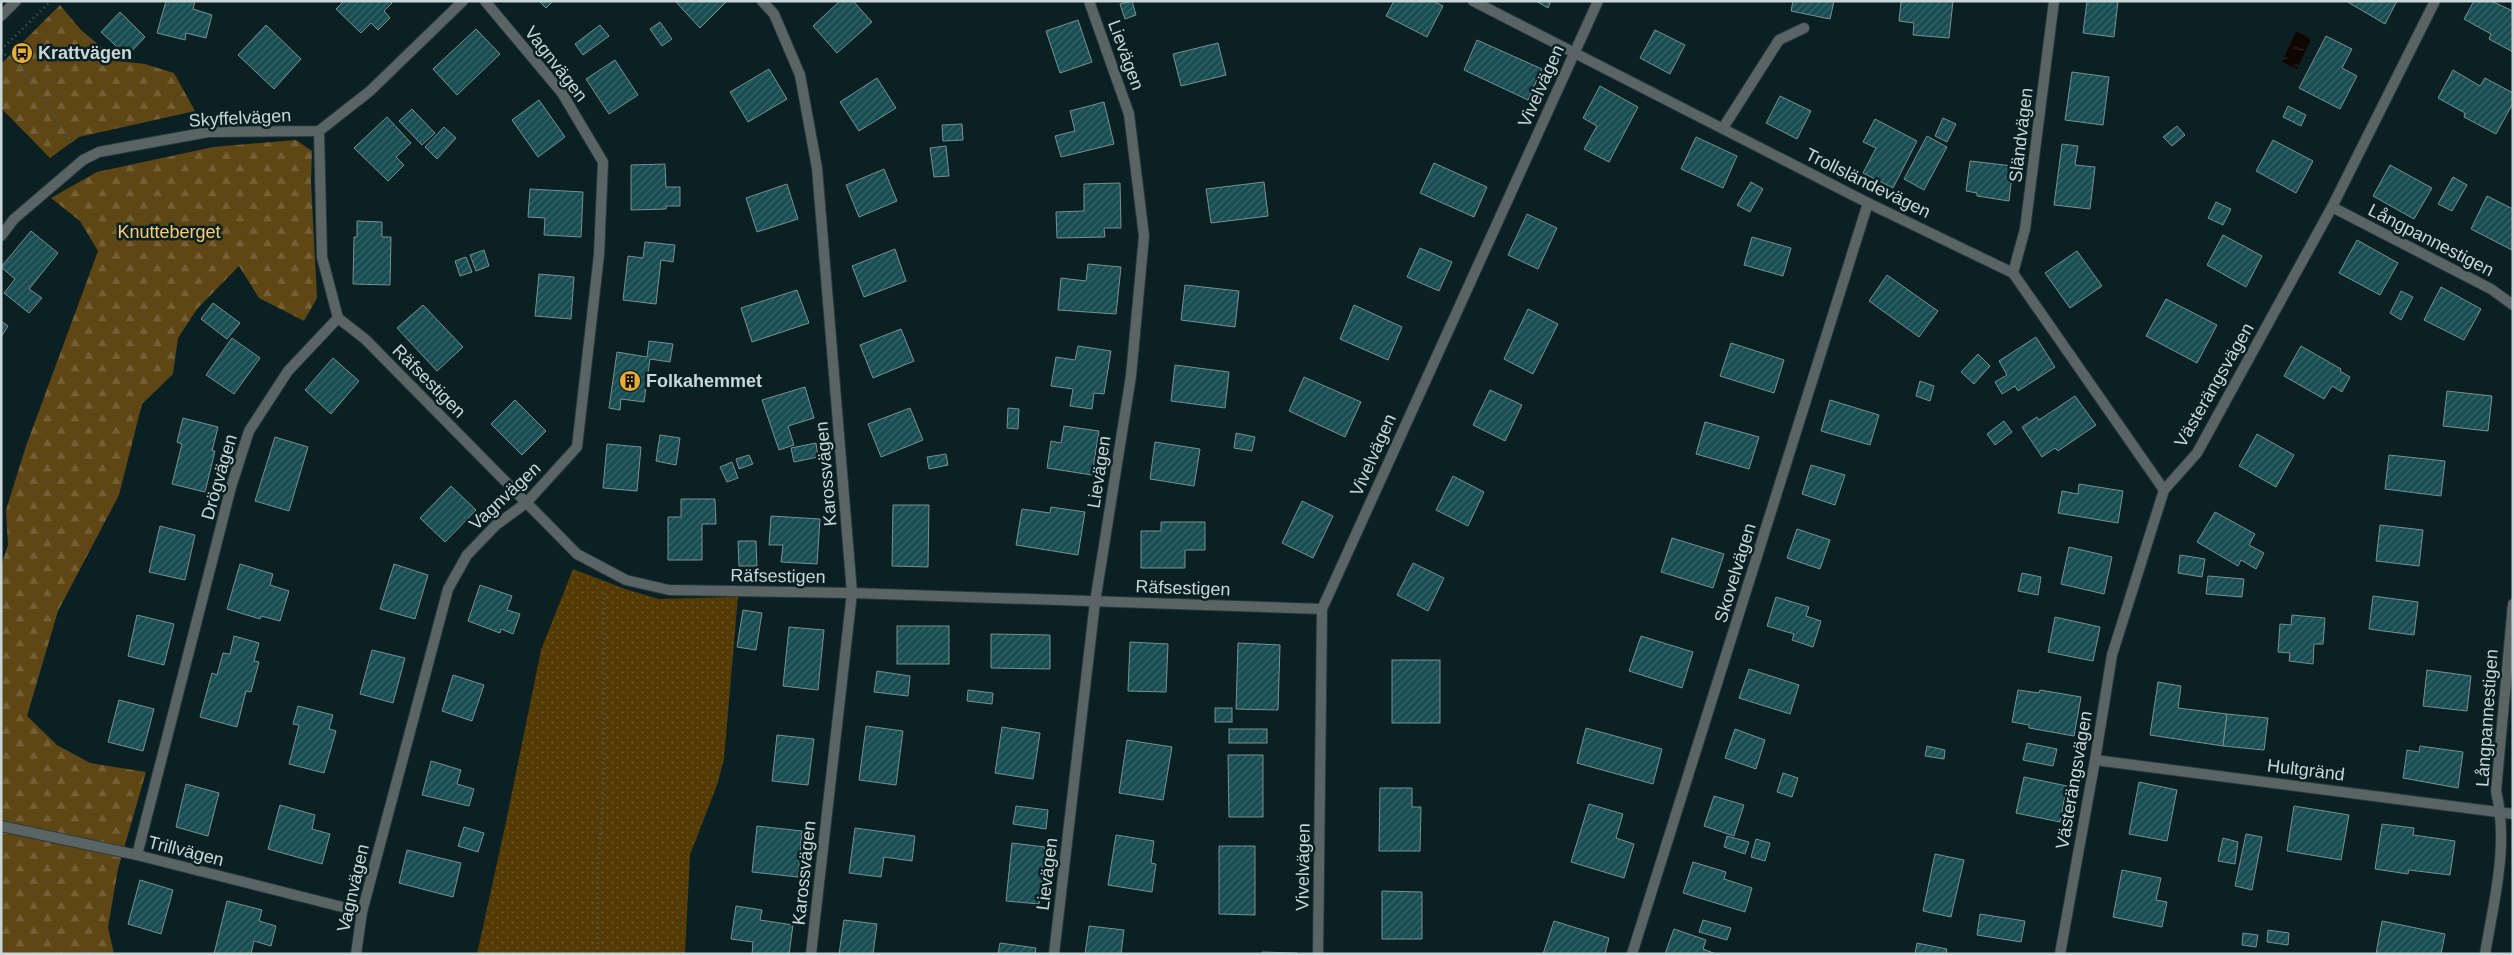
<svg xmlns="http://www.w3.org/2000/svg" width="2514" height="955" font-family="Helvetica,sans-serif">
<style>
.forest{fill:url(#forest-firs)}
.park{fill:url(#park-dots)}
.water{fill:url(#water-ripples)}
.building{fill:url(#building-hatch);stroke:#789093}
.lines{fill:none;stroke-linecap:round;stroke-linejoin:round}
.service-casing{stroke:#253a3c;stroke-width:12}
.minor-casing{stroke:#253a3c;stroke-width:12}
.tertiary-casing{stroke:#253a3c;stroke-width:12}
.path{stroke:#45585b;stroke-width:3;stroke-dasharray:1 4;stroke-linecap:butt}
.service{stroke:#5a6465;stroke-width:10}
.minor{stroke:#5a6465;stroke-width:10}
.tertiary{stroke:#5a6465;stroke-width:10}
.labels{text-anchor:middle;stroke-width:5;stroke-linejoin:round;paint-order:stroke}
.poi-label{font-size:18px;font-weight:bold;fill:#cad7d9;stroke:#0a2023;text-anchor:start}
.street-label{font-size:18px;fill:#cad7d9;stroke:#0a2023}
.park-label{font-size:18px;fill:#fdcb72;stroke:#0a2023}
</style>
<defs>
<pattern id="forest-firs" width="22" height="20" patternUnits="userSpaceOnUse" patternTransform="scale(1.25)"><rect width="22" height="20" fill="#5f4615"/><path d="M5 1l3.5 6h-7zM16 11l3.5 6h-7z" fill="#756036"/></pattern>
<pattern id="park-dots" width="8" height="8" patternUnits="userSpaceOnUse" patternTransform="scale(1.25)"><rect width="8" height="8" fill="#543b05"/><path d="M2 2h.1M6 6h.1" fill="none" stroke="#6b5729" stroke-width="1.8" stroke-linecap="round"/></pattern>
<pattern id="water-ripples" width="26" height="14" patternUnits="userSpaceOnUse" patternTransform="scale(1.25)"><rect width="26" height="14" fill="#0f0600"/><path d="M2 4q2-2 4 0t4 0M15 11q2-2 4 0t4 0" fill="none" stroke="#312a25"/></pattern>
<pattern id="building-hatch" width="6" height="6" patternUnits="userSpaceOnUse" patternTransform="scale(1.25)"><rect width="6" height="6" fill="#184d52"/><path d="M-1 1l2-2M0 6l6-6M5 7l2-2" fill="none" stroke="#38666a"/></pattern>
</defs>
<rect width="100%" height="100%" fill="#0a2023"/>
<g class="forest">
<polygon points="60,5 81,30 118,61 145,64 174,73 195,111 79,137 50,158 1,108 1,64"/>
<polygon points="296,140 312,151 311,182 317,298 304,321 259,298 239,266 197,309 178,338 173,374 142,404 119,495 58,611 27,716 57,745 90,763 146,772 118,869 108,927 114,954 1,954 1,566 8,545 6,510 26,446 98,251 80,221 51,198 97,172 213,147"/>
</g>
<polygon class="park" points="573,569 625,589 659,599 738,597 724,759 717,785 690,855 685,954 477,954 506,822 541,650"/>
<polygon class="water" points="2296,31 2311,39 2297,69 2282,62"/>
<g class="building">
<polygon points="166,1 195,1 193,9 212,15 206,38 186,33 185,40 157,33"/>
<polygon points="344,1 391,1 392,3 384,11 390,18 378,30 371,23 361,33 336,9"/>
<polygon points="539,1 553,1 546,8"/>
<polygon points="675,1 727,1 700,28"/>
<polygon points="840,1 853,1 872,22 837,53 813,26"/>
<polygon points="1132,1 1136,15 1125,19 1120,4"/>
<polygon points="1394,1 1433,1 1443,6 1427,37 1386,16"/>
<polygon points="1536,1 1551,1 1548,8"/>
<polygon points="1793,1 1834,1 1830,19 1791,11"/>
<polygon points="1901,1 1953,1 1949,38 1913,35 1914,23 1899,21"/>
<polygon points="2087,1 2118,1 2114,37 2083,33"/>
<polygon points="2346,1 2397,1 2385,24"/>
<polygon points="2474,1 2491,1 2513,11 2513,52 2489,39 2491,34 2464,19"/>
<polygon points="120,12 145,37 127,56 101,32"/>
<polygon points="1078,20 1092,62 1060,73 1046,31"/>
<polygon points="660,22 672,39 662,46 650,29"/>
<polygon points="266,25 301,59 274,89 238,55"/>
<polygon points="600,25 609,36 583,55 575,44"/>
<polygon points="476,29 500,54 457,95 433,69"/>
<polygon points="1655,30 1685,45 1670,74 1640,58"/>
<polygon points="2326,36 2352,49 2342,68 2357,76 2340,109 2299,88"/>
<polygon points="1477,40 1542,69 1528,100 1464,70"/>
<polygon points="1218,43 1226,75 1181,86 1173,54"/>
<polygon points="615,60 638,95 609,114 586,79"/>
<polygon points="769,69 787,99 748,122 730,92"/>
<polygon points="2453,70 2480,86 2485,78 2513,93 2513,103 2496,134 2464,117 2465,113 2438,98"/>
<polygon points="2072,72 2109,77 2103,125 2065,120"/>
<polygon points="877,78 896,108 859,131 840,102"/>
<polygon points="1600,86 1638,107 1609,162 1584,149 1597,126 1583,118"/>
<polygon points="1780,96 1811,111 1797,139 1766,123"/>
<polygon points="539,100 565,137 538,157 512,120"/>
<polygon points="1104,102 1114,144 1061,157 1055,136 1075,131 1070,111"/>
<polygon points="2288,106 2306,115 2301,126 2283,117"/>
<polygon points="412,109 435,133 422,145 399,121"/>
<polygon points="387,117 411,143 396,157 404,165 388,181 354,148"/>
<polygon points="1943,118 1956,124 1947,142 1935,136"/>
<polygon points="1875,119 1917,141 1893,188 1863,173 1876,148 1863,142"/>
<polygon points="962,124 963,140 943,141 942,125"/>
<polygon points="2177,126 2185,135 2172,146 2163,137"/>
<polygon points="444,127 456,138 437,159 425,147"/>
<polygon points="1927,136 1947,147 1924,190 1904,179"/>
<polygon points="1696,137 1737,156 1723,188 1681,169"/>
<polygon points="2273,140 2313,161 2296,193 2256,171"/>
<polygon points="2062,144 2078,146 2075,165 2095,167 2090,209 2054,205"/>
<polygon points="946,146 949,176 934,177 930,148"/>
<polygon points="1970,161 2013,166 2009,201 1977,196 1977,193 1966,191"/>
<polygon points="1434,163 1487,187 1474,217 1420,193"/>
<polygon points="665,164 666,187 680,187 680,206 666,206 666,209 631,210 631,165"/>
<polygon points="2390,165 2432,188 2414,219 2373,196"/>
<polygon points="884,169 897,201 859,217 846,185"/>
<polygon points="2453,177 2467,185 2452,211 2438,204"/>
<polygon points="1264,182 1268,216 1211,223 1206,189"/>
<polygon points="1751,182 1763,189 1750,212 1737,205"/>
<polygon points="1120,183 1121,228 1104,228 1105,237 1057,238 1056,212 1084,211 1084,184"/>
<polygon points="787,184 798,219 757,232 746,198"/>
<polygon points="530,189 583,192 581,237 544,235 545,218 528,217"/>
<polygon points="2487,196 2513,209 2512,250 2471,229"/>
<polygon points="2216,202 2231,209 2223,225 2208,218"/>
<polygon points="1527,214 1557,228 1538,269 1508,255"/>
<polygon points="357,221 382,222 382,237 391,237 390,285 353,284 354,237 357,237"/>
<polygon points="31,231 58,253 29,289 42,298 29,313 4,293 15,279 1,267"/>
<polygon points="2223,235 2262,256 2246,287 2207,265"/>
<polygon points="1752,237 1791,248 1783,276 1744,265"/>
<polygon points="2357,240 2398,263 2380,295 2339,273"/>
<polygon points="645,242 675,245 673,262 661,260 656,304 623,300 628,256 643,258"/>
<polygon points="1420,248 1452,262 1439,291 1407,277"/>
<polygon points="895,249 906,281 864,297 852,266"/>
<polygon points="484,250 489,266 476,271 470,255"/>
<polygon points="2077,251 2102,286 2070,308 2045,273"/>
<polygon points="466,257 472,272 460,276 455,261"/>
<polygon points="1088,264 1121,267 1116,314 1058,310 1061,278 1086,281"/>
<polygon points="539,274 574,277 571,319 535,316"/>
<polygon points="1887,275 1938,311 1919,337 1869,301"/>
<polygon points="1185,285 1239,291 1235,327 1181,320"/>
<polygon points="2441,287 2481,309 2464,340 2424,320"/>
<polygon points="797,290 809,323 752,342 741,308"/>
<polygon points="2401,291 2413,297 2401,320 2390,313"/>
<polygon points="2166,299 2217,325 2197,363 2146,336"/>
<polygon points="213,303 240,323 227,339 201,319"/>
<polygon points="423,305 463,347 437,371 397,328"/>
<polygon points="1354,305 1402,327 1388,360 1340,339"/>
<polygon points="1528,309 1558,324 1533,374 1504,359"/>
<polygon points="1,321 8,326 1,337"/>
<polygon points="901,329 914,361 873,378 860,345"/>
<polygon points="2036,337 2055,367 2018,391 2015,386 2002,394 1995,382 2007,375 1999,361"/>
<polygon points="232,338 260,358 234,394 206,375"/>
<polygon points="649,341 673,344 670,362 650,359 644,402 621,399 620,410 609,408 617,352 647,357"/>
<polygon points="1731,343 1784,360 1774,393 1720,376"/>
<polygon points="1078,346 1111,351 1104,394 1094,393 1092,409 1070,406 1073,389 1051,386 1056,357 1075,360"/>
<polygon points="2301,346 2341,369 2340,371 2350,377 2342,392 2332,386 2324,399 2284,376"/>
<polygon points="1978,354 1990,366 1974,384 1961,372"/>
<polygon points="333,358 359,381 331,414 305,390"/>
<polygon points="1175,365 1229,372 1225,408 1171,401"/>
<polygon points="1304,377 1361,402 1345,437 1289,411"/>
<polygon points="1920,381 1934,386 1930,401 1916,396"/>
<polygon points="805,387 814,418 788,426 794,445 779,450 762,400"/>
<polygon points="1490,390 1522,405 1505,441 1473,425"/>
<polygon points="2447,391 2492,396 2488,431 2443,426"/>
<polygon points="2075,396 2096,425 2058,451 2055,448 2042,457 2022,427 2037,417 2039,420"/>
<polygon points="515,400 546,431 522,455 491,424"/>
<polygon points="1830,400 1879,415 1870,445 1821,431"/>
<polygon points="910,408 923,440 881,457 868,424"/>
<polygon points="1008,408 1019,409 1018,429 1007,428"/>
<polygon points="183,418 218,427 212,451 215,451 205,492 172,484 182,444 177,442"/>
<polygon points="2004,421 2012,432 1995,445 1987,434"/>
<polygon points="1705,422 1759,437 1749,469 1696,454"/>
<polygon points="1064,426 1099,431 1092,475 1047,468 1051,441 1061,443"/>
<polygon points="1236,433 1255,437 1252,451 1234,448"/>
<polygon points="2257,434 2294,455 2276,487 2239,466"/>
<polygon points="660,435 680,438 676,465 656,461"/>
<polygon points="275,437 308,447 289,511 255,501"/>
<polygon points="1155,442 1200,449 1194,486 1150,479"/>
<polygon points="816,443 818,457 794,462 791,448"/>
<polygon points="607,444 641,447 637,491 603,488"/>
<polygon points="946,454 948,465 929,469 927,457"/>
<polygon points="749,455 753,464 739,469 736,459"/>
<polygon points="2389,455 2445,461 2441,496 2385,489"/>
<polygon points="732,462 738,478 727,482 720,467"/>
<polygon points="1811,465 1845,475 1835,505 1802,494"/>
<polygon points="1453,476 1484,492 1468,526 1436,510"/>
<polygon points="2079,484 2123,491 2118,523 2058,513 2062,491 2078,494"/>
<polygon points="451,486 476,510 445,542 420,518"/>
<polygon points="681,499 715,499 716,524 702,524 702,560 668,560 668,517 681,517"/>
<polygon points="1302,501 1333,516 1313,558 1282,543"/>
<polygon points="893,505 929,505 928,567 892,566"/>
<polygon points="1051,507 1085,512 1078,555 1016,545 1022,509 1050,513"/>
<polygon points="2215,512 2255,534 2249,545 2264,553 2256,569 2241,560 2238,566 2197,542"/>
<polygon points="771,516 820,519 817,564 781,562 783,545 769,545"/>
<polygon points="1161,522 1205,522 1205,550 1185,550 1185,568 1141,568 1141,531 1161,531"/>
<polygon points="2380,525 2423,530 2419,566 2376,561"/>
<polygon points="160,526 195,535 185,580 149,572"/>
<polygon points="1797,529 1830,540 1820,569 1787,558"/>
<polygon points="1672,538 1724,554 1713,588 1661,572"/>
<polygon points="738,541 756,541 757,566 739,566"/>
<polygon points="2069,547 2112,557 2104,594 2061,584"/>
<polygon points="2180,555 2205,559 2202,577 2178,573"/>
<polygon points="1413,563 1444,578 1428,611 1397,595"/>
<polygon points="240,564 273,574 270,585 289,591 280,621 261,616 260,619 227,609"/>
<polygon points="394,564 428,575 415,619 380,609"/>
<polygon points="2022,573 2041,577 2038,595 2018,591"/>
<polygon points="2208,576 2244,579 2242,597 2206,594"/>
<polygon points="480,585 512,596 507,610 520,614 513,634 501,629 500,633 468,621"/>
<polygon points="2373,596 2418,602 2414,635 2369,629"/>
<polygon points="1776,597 1809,607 1806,616 1821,621 1813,647 1792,640 1794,634 1767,626"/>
<polygon points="743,610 762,613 756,650 737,647"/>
<polygon points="137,615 174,624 164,665 128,656"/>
<polygon points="2292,615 2325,618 2323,644 2314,644 2313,664 2289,661 2290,653 2278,652 2280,624 2291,625"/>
<polygon points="2055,617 2100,627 2093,661 2048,652"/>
<rect x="897" y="626" width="52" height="38"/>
<polygon points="789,627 824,630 818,690 783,686"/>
<polygon points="991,634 1050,635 1050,669 991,668"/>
<polygon points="234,636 259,643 254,661 259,662 251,692 246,691 237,727 200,717 212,673 217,675 223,653 230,654"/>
<polygon points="1641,636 1693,652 1682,688 1629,671"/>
<polygon points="1130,642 1168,644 1166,692 1128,691"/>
<polygon points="1238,643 1280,645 1278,710 1236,709"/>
<polygon points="372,650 405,658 393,703 360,694"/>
<rect x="1392" y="660" width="48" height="63"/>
<polygon points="1749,669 1799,685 1790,714 1739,698"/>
<polygon points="2427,670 2471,676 2467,711 2423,706"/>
<polygon points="877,671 910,676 908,696 874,692"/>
<polygon points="453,675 484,685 472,721 442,711"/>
<polygon points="2158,682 2181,686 2178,708 2227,714 2223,746 2150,735"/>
<polygon points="968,690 993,693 992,704 967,701"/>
<polygon points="2018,690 2039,693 2040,690 2081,697 2074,736 2029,728 2029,725 2012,722"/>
<polygon points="119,700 154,709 143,751 108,742"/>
<polygon points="298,706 333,715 329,729 336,731 324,773 289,764 299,725 293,724"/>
<rect x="1215" y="708" width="17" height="14"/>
<polygon points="2227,714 2268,718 2264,750 2223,746"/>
<polygon points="866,726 903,731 896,785 859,780"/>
<polygon points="1002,727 1040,733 1033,779 995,773"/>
<polygon points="1586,728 1662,749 1653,784 1577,763"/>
<rect x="1229" y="729" width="38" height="14"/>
<polygon points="1735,729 1765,740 1756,769 1725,758"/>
<polygon points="777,735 814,739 808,785 772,781"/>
<polygon points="1127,740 1172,747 1163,800 1119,793"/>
<polygon points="2027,743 2057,749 2053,766 2023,760"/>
<polygon points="1927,746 1945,750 1944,759 1925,756"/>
<polygon points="2420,746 2463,752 2458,788 2403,778 2407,750 2419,752"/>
<polygon points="1228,755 1263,755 1263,817 1229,817"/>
<polygon points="431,761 461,770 457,784 474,789 469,806 422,795"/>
<polygon points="1783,773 1798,778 1792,797 1777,792"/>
<polygon points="2024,777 2067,786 2060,822 2016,813"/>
<polygon points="2139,782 2177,790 2167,841 2129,834"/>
<polygon points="186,784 219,793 208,836 176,827"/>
<polygon points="1380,788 1412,788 1412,807 1421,807 1420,851 1379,851"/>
<polygon points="1714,796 1744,805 1734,836 1704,826"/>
<polygon points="1589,804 1623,814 1616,838 1634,844 1624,878 1571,862"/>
<polygon points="280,805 315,815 312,829 330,834 322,864 268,849"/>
<polygon points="1016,806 1048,810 1046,829 1013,824"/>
<polygon points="2294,806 2349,815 2341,860 2287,851"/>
<polygon points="2382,824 2414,828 2413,835 2455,841 2450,875 2409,870 2408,874 2375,869"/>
<polygon points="757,826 802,831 798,877 752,872"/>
<polygon points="464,827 484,833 478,852 458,846"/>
<polygon points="855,828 915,836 912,861 884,857 881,877 849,873"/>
<polygon points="2246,834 2262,837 2252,890 2235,886"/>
<polygon points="1116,835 1154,841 1151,863 1156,864 1152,892 1108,885"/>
<polygon points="1727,836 1749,842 1745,854 1724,847"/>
<polygon points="2223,838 2238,842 2235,864 2218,861"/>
<polygon points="1756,839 1770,843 1765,861 1751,857"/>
<polygon points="1012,843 1045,847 1039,904 1006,901"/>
<polygon points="1219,846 1255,846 1255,915 1219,914"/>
<polygon points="407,850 461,863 453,897 399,883"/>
<polygon points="1935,854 1964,860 1951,917 1923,911"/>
<polygon points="1693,862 1726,872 1724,879 1752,888 1745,912 1683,893"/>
<polygon points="2122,870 2161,878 2156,900 2167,902 2162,927 2113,917"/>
<polygon points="140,880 173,890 161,934 128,924"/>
<polygon points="1382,891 1422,892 1422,939 1382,939"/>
<polygon points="227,901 262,910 259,921 276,926 271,946 254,941 251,954 214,954"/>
<polygon points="736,906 762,910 760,920 793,925 789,954 752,954 753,942 731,939"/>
<polygon points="1980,914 2025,921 2021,942 1977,935"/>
<polygon points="844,920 877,924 873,954 839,954"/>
<polygon points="1703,920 1731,928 1727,940 1699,932"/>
<polygon points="1554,921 1609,938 1605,954 1543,954"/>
<polygon points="2382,921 2445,934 2441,954 2376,954"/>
<polygon points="1089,926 1124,930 1121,954 1085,954"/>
<polygon points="1674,929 1706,940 1703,949 1716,954 1665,954"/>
<polygon points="2268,930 2289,933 2288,945 2267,942"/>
<polygon points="2243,933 2258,935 2256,947 2242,945"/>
<polygon points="1000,943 1036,948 1035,954 998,954"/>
<polygon points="1917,943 1947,949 1946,954 1915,954"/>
<polygon points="1262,952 1297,953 1297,954 1262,954"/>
</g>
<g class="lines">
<g class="service-casing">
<polyline id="service" points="1723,128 1779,40 1804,28"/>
</g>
<g class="minor-casing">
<g id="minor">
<polyline points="762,1 774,14 800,75 817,168 852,593 811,954"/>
<polyline points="1473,1 1868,203 2013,273 2164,490"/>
<polyline points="2332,207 2491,289 2513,305"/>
<polyline points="1,236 14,219 83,160 99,152 208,132 319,131 370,91 463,1"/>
<polyline points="2013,273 2025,229 2054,1"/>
<polyline points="338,318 365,339 577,554 626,580 669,590 852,593 1322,609"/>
<polyline points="2095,760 2513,814"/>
<polyline points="1,826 137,855 362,912"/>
<polyline points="137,855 231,487 249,431 288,371 338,318 322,257 319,131"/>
<polyline points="356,954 362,912 448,589 467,555 496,525 526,503 577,447 599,255 603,162 562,93 485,1"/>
<polyline points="1054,954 1095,602 1131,376 1144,236 1129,114 1089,1"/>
<polyline points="1318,954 1322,609 1598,1"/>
<polyline points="1632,954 1868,203"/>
<polyline points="2060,954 2095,760 2112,655 2164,490 2197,453 2332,207 2435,1"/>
<path d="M 2485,954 C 2494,900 2509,845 2496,791 L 2513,604"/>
</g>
</g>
<g class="tertiary-casing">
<polyline id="tertiary" points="1,16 16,1"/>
</g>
<g class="path">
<polyline points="1,50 51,1"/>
<polyline points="1,51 24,72 74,145"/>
<polyline points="598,954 598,865 604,785 604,590"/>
</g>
<use href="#service" class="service"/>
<use href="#minor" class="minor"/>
<use href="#tertiary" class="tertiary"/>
</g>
<defs>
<g id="bus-disc" transform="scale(1.125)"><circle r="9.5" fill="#e6ac36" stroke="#0a2023"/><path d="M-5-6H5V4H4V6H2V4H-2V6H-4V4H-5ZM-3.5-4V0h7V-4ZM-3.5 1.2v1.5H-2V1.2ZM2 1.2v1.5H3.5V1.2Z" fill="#111"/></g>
<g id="building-disc" transform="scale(1.125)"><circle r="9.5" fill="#e6ac36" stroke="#0a2023"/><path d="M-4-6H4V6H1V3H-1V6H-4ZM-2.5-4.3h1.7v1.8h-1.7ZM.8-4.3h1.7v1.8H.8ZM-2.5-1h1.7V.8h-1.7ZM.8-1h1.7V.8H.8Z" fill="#111"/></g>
</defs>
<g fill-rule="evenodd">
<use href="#bus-disc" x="22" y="53"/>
<use href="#building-disc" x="630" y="381"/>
</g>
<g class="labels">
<g class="poi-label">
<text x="38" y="59">Krattvägen</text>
<text x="646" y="387">Folkahemmet</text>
</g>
<g class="street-label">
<text transform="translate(1126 55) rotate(70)" y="6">Lievägen</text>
<text transform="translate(556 64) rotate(52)" y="6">Vagnvägen</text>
<text transform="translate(1541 86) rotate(-66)" y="6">Vivelvägen</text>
<text transform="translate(240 118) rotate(-3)" y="6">Skyffelvägen</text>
<text transform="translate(2021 135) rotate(-83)" y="6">Sländvägen</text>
<text transform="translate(1868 183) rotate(26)" y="6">Trollsländevägen</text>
<text transform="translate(2431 240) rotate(27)" y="6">Långpannestigen</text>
<text transform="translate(429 381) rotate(45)" y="6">Räfsestigen</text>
<text transform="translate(2214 385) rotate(-60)" y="6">Västerängsvägen</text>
<text transform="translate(1373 455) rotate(-66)" y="6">Vivelvägen</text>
<text transform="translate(1099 472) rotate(-81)" y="6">Lievägen</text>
<text transform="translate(826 474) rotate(-95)" y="6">Karossvägen</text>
<text transform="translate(219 477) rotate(-74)" y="6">Drögvägen</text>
<text transform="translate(505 496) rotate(-43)" y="6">Vagnvägen</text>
<text transform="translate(1735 573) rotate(-73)" y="6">Skovelvägen</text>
<text transform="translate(778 576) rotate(1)" y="6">Räfsestigen</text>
<text transform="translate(1183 588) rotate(2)" y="6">Räfsestigen</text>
<text transform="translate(2487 718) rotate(-86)" y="6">Långpannestigen</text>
<text transform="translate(2306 770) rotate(7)" y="6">Hultgränd</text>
<text transform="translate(2074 780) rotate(-80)" y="6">Västerängsvägen</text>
<text transform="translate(186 851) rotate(14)" y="6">Trillvägen</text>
<text transform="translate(1303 867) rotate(-89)" y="6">Vivelvägen</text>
<text transform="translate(804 873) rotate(-84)" y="6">Karossvägen</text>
<text transform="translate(1047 874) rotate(-83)" y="6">Lievägen</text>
<text transform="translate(353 888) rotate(-77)" y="6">Vagnvägen</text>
</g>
<g class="park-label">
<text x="169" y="238">Knutteberget</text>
</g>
</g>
<rect width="2514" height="955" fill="none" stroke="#cad7d9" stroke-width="5"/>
</svg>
